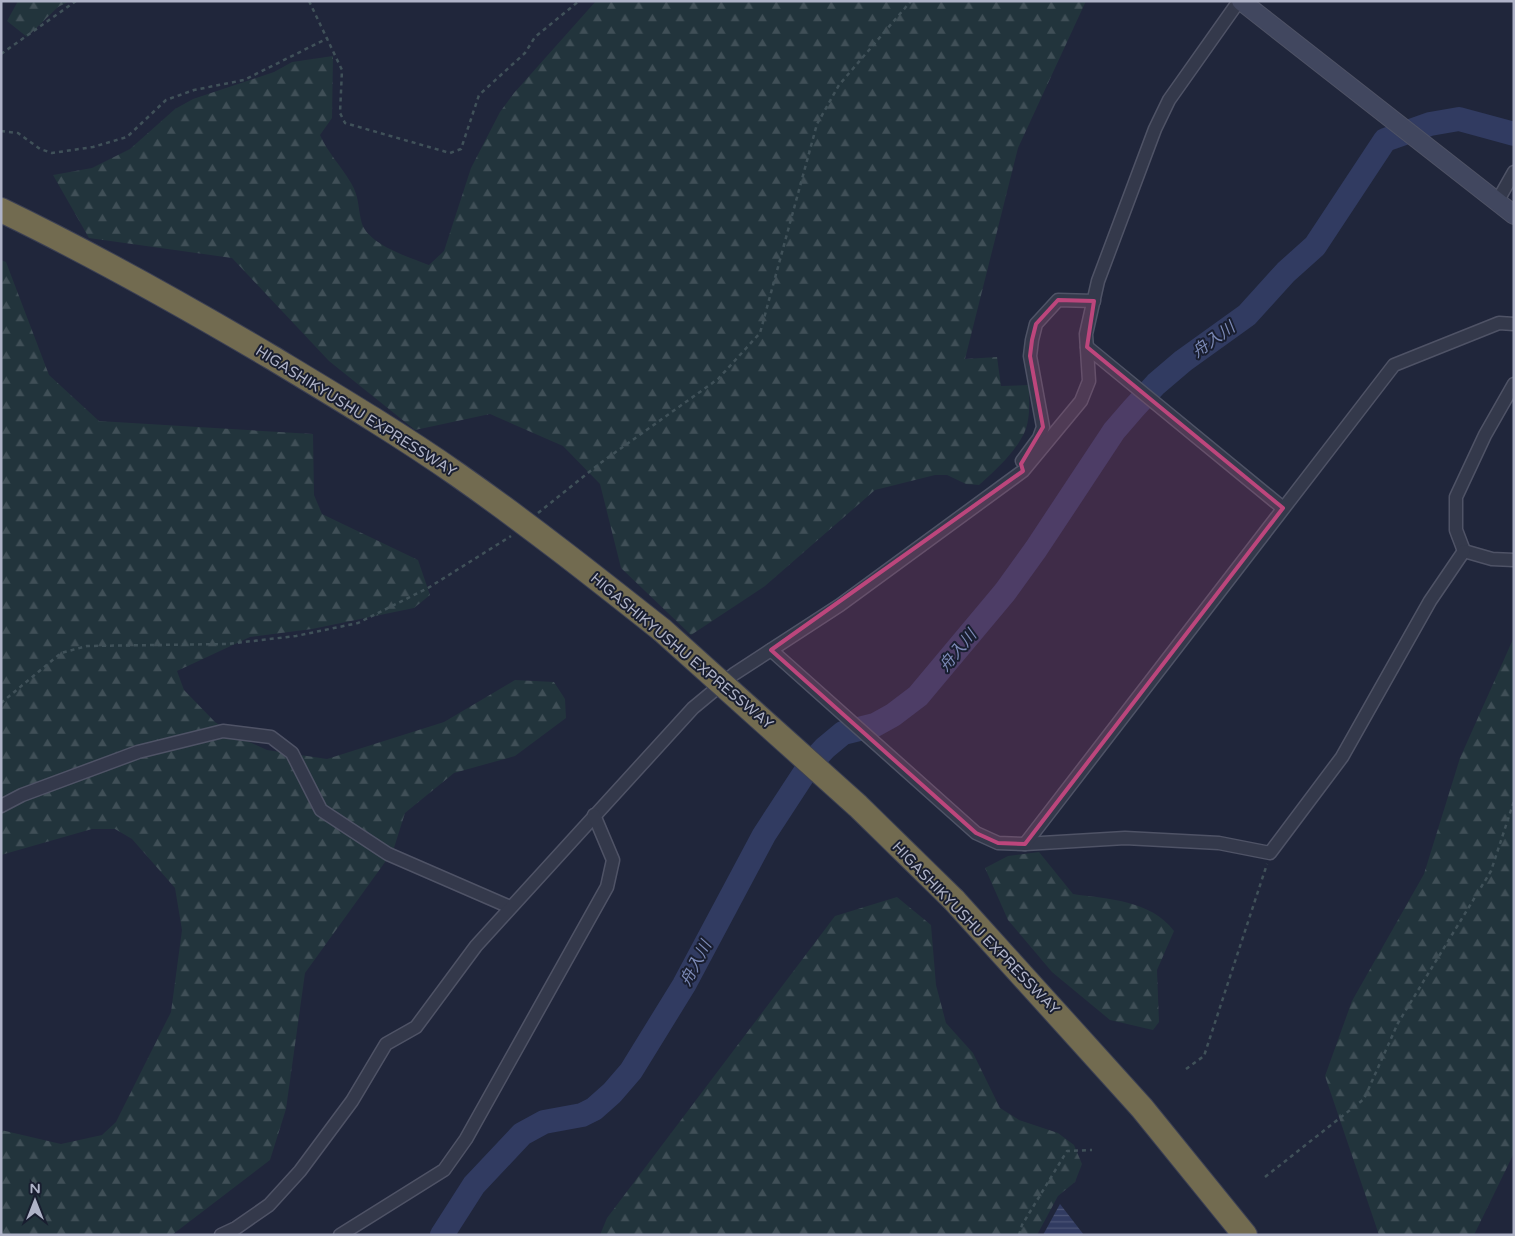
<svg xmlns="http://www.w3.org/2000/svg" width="1515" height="1236" font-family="'Varela Round','Noto Sans JP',sans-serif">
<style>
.forest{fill:url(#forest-firs)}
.water{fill:url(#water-rules)}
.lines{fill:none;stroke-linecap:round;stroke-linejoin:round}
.river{stroke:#313b61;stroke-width:24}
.street-casing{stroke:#4f5366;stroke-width:15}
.secondary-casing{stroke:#4f5366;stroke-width:20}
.highway-casing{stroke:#3c4053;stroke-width:26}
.path{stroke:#405159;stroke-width:2.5;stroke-dasharray:4 4;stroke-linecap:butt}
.street{stroke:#34394b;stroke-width:12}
.secondary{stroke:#41475f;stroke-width:18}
.highway{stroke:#726b50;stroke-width:24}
.highway-bridge-casing{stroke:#3c4053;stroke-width:26;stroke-linecap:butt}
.highway-bridge{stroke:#726b50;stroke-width:24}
.marked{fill:#bc467c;fill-opacity:0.2;stroke:#bc467c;stroke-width:4;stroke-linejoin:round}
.labels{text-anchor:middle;stroke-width:4;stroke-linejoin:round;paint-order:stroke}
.street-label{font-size:15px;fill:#afb3c8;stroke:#191e30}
.water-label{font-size:16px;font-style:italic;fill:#7c8ab6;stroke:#191e30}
</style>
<defs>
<pattern id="forest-firs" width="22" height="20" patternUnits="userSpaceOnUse" patternTransform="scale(1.25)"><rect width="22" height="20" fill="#22343c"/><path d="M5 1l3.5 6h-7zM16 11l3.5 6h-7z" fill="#404f57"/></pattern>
<pattern id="water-rules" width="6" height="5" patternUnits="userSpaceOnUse" patternTransform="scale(1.25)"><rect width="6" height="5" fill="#313b61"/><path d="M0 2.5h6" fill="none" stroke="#4c5576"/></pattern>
</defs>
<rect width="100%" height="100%" fill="#20263b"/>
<g class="forest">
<polygon points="18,1 70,1 58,7 27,37 7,21"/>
<path d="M 596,1 L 1086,1 L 1018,148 L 965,359 L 997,357 L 1001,386 L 1029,385 C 1029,396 1030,409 1028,420 C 1025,444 996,470 979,485 L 966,484 L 947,475 L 935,475 L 875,490 L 765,586 L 691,635 L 621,568 L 600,484 L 563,446 L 490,414 L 415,430 L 329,361 L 232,258 L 89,238 L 53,175 L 92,168 L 130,149 L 175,109 L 193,99 L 274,72 L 292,62 L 333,56 L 332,118 L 320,135 C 328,153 341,166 351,183 C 359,196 358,207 361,220 C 365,244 409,257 429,265 L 444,251 L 471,168 L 500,112 L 514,93 Z"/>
<polygon points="1,260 6,262 49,375 99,421 313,434 314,495 322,514 418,560 430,595 414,608 312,629 250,637 177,671 184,690 215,722 232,734 267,750 327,759 444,722 515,680 554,682 565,699 566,718 515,756 454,773 405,813 393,851 305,973 286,1109 270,1160 172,1235 1,1235 1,1130 61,1144 102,1135 116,1122 171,1012 182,930 175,888 132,839 115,829 92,829 1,855"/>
<polygon points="1514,637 1514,1153 1474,1235 1379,1235 1325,1076 1352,1001 1424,874 1460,758"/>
<path d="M 1039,852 L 1073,894 C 1107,899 1151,900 1174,931 L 1157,970 L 1159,1022 L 1153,1030 L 1110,1020 L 1052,972 L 1008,920 L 985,868 L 1008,856 Z"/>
<polygon points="897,897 931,925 936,985 946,1023 973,1053 1000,1108 1019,1120 1058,1133 1074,1145 1082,1164 1075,1182 1058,1196 1037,1235 600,1235 607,1218 835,916"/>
</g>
<polygon class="water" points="1060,1204 1084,1235 1043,1235"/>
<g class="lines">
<polyline class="river" points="442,1235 474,1185 522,1134 544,1122 582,1115 594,1109 612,1093 631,1071 684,985 764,835 811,763 825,748 843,733 875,725 893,715 918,696 1005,592 1036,549 1114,431 1133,409 1156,384 1183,361 1247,315 1286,272 1315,246 1385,140 1430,124 1459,119 1514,134"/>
<g class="street-casing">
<g id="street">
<polyline points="1497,202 1514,172"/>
<polyline points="1087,347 1283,508"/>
<polyline points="1022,461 1039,438 1043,427 1030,356 1032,340 1036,324 1058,300 1094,301"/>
<polyline points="1464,551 1456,530 1456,497 1485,435 1514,384"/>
<polyline points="1464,551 1492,559 1514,560"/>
<polyline points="771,650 976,833 998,843 1025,844 1125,838 1219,843 1270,853 1342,757 1430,601 1464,551"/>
<polyline points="1,806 22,795 138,752 223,731 271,737 292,753 321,810 388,854 510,907"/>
<polyline points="1025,844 1394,365 1499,323 1514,324"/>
<polyline points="221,1235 236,1228 269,1205 300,1171 352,1101 386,1044 416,1027 476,946 693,708 734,674 840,605 1023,471 1081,401 1089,381 1086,334 1098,281 1155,129 1169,100 1239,1"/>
<polyline points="340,1235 444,1170 466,1139 607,887 613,860 594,815"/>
</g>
</g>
<g class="secondary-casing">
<polyline id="secondary" points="1241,1 1514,215"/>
</g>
<g class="highway-casing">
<g id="highway">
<path d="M 1,210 C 94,255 183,305 271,357 C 334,395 398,433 458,475 C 528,524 595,577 662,630"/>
<polyline points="954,900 1142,1108 1245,1235"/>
</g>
</g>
<g class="path">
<polyline points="309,1 342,70 340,113 345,123 450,153 461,149 479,95 525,53 535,37 579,1"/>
<polyline points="1,54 76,1"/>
<polyline points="1,131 18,133 40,149 52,153 93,147 127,137 166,100 194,90 244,80 328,38"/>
<polyline points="538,513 599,464 718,379 760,333 817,124 839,85 911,1"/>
<polyline points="1,703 61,653 87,646 227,644 296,636 358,623 428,588 511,536"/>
<polyline points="1186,1069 1204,1056 1267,864"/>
<polyline points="1265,1177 1364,1099 1398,1023 1491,871 1514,801"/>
<polyline points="1019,1235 1022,1225 1067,1151 1092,1150"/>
</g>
<use href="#street" class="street"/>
<use href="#secondary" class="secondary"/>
<use href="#highway" class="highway"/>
<g class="highway-bridge-casing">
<polyline id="highway-bridge" points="662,630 858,806 954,900"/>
</g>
<use href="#highway-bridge" class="highway-bridge"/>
</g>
<path class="marked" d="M 1058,300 L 1094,301 L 1087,347 L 1283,508 L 1025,844 L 998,843 L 976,833 L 771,650 L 1023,471 L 1021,464 L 1043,427 L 1030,356 L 1032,340 L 1036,324 Z"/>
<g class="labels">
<g class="street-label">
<text transform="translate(356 411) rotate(32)" y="5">HIGASHIKYUSHU EXPRESSWAY</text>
<text transform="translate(682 651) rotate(40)" y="5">HIGASHIKYUSHU EXPRESSWAY</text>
<text transform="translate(976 928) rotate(46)" y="5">HIGASHIKYUSHU EXPRESSWAY</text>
</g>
<g class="water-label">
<text transform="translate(1213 339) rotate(-36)" y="6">舟入川</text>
<text transform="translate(957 650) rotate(-50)" y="6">舟入川</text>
<text transform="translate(695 963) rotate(-62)" y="6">舟入川</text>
</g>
</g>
<rect width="1515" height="1236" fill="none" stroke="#afb3c8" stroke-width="5"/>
<g transform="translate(35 1201)" stroke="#191e30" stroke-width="4" paint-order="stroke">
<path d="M0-4L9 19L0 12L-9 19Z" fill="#afb3c8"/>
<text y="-8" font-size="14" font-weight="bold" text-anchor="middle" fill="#afb3c8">N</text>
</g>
</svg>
